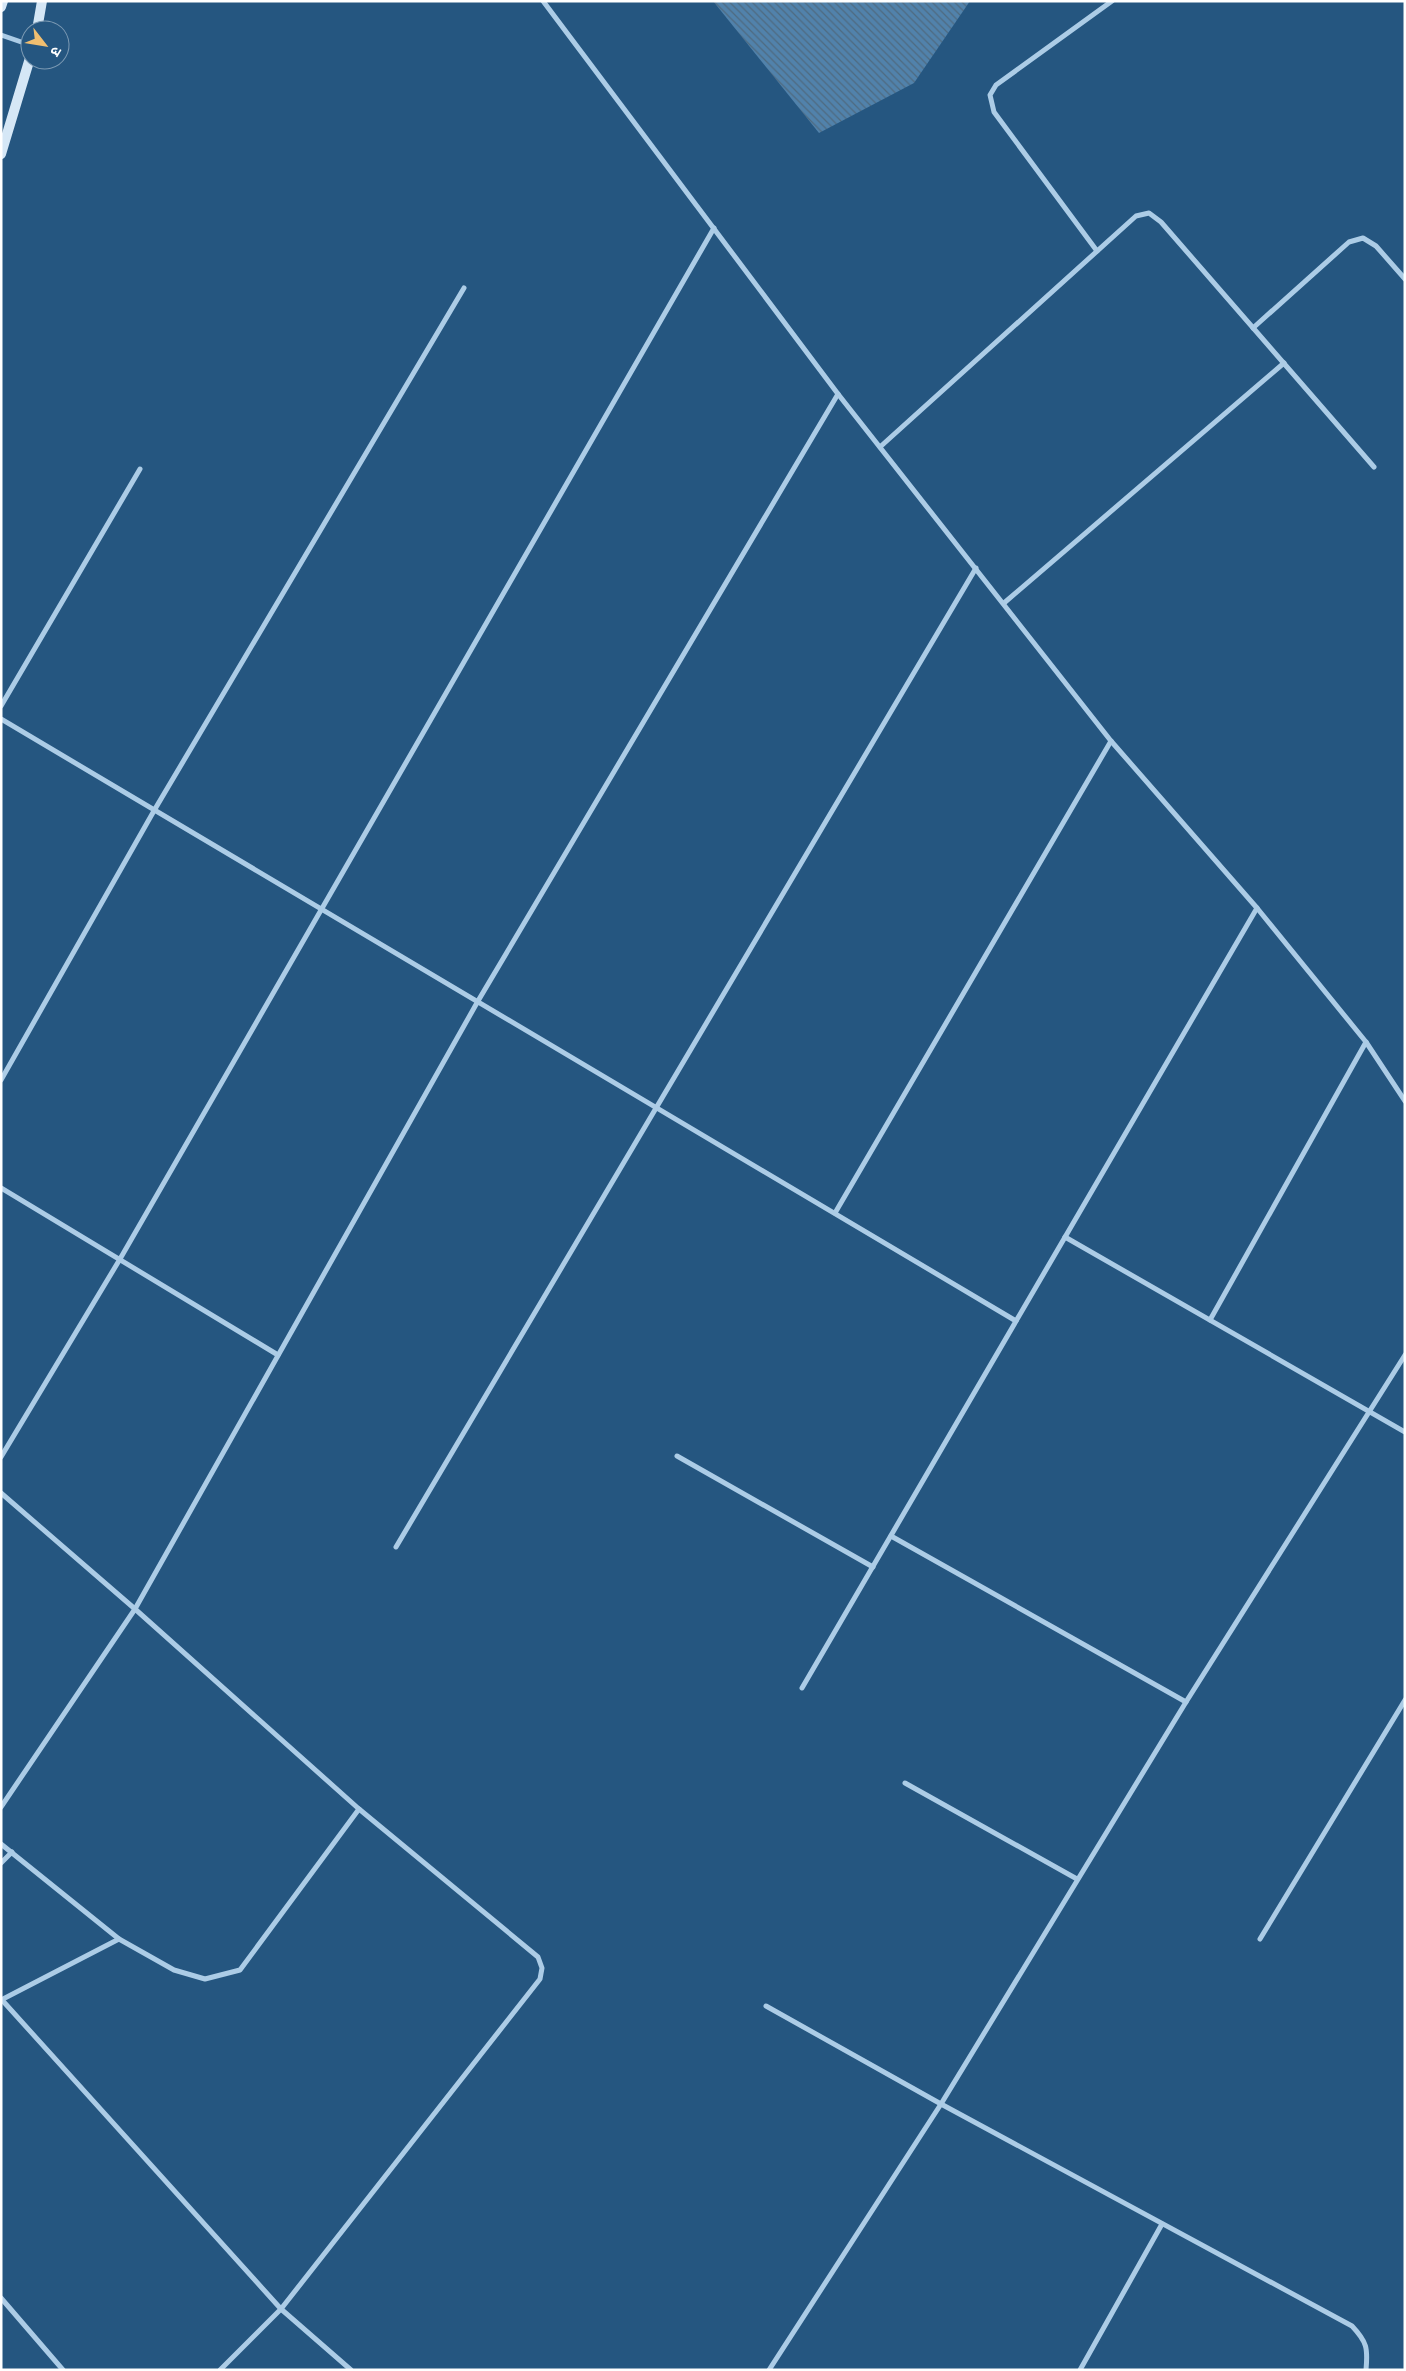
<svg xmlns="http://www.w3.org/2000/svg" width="1406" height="2371" font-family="Karla,'Noto Sans Devanagari',sans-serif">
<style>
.building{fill:url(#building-back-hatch)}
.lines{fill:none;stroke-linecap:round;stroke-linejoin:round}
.street{stroke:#accce6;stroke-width:5}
.secondary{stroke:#d5e7f6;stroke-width:10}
</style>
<defs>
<pattern id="building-back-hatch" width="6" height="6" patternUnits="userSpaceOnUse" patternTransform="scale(1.25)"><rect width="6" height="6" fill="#5182ab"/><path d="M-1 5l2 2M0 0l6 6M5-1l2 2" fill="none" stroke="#4f6a80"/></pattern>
</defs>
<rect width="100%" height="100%" fill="#255680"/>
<polygon class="building" points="713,1 970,1 914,83 819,133"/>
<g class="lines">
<g class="street">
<polyline points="543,1 838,394 1111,741 1257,908 1366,1042 1405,1101"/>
<polyline points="1,35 30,45"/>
<polyline points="1097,251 994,112 990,95 996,85 1112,1"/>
<polyline points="1253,328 1349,242 1363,238 1376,246 1405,279"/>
<polyline points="880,447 1136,216 1149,213 1161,222 1374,467"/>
<polyline points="1004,603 1284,363"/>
<polyline points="1,706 140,469"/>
<polyline points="1,719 1016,1321"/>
<polyline points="1,1080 155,809 464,288"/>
<polyline points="1,1188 278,1355"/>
<polyline points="835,1213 1111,741"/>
<polyline points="1065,1237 1405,1432"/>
<polyline points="1210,1320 1366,1042"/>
<polyline points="677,1456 873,1567"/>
<polyline points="1,1457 120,1259 714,228"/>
<polyline points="1,1493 135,1609 359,1809 538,1957 542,1968 540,1979 281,2309 220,2370"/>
<polyline points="891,1536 1186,1702"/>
<polyline points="396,1547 976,568"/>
<polyline points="802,1688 1257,908"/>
<polyline points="905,1783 1077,1879"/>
<polyline points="1,1807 135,1609 478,1001 838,394"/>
<polyline points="1,1844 119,1939 174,1970 205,1979 240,1970 359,1809"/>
<polyline points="1,1863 12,1852"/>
<polyline points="1260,1939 1405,1700"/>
<polyline points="1,2000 119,1939"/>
<polyline points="2,2000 281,2309 351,2370"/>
<path d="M 766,2006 L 941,2104 L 1352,2326 C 1367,2342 1368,2348 1366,2370"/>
<polyline points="1,2298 63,2370"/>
<polyline points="769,2370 941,2104 1186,1702 1405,1355"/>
<polyline points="1080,2370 1162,2224"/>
</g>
<g class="secondary">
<polyline points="1,7 3,1"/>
<polyline points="37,30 42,1"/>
<polyline points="1,154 30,58"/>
</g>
</g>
<rect width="1406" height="2371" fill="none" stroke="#ffffff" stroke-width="5"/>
<g transform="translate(45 45) rotate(121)"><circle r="24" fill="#255680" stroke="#7c9ab3"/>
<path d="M0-4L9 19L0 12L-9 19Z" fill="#f0be70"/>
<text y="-8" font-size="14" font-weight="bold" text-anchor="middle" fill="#ffffff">उ</text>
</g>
</svg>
